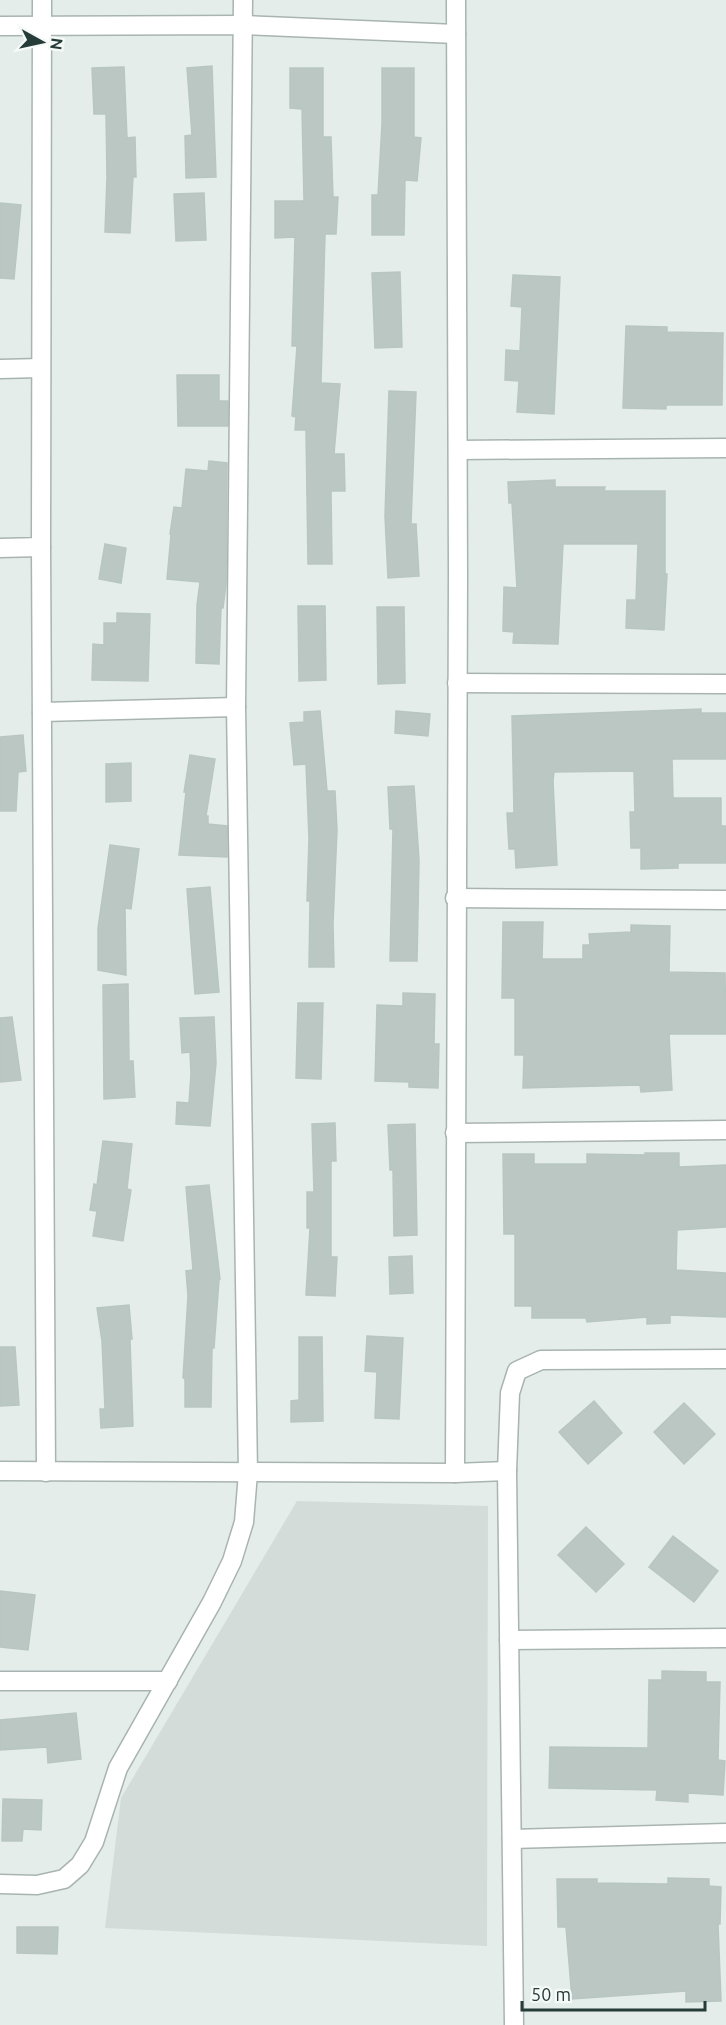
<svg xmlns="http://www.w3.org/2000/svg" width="726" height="2025" font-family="Ubuntu,sans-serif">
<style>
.built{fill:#d3dcd9}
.building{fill:#bbc7c3;stroke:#b8c6c2;stroke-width:1.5}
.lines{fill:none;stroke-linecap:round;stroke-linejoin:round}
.street-casing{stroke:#a8b4b1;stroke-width:21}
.street{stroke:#fff;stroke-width:18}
</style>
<rect width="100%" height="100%" fill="#e5edea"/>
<polygon class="built" points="297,1501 488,1506 487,1946 105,1928 121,1798"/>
<g class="building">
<polygon points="212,66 216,177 186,178 185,136 192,135 187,68"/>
<polygon points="124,67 127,138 135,137 136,177 133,177 130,233 105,232 107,177 106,114 94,114 92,68"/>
<polygon points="290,68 323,68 323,137 331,137 333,197 338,197 336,234 325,234 321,383 340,384 334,454 344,454 345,491 331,491 332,564 308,564 306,430 295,430 296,417 292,416 297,346 292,346 295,237 275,238 275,201 304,201 302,109 290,108"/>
<polygon points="382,68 414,68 414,137 421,138 417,181 405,180 404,235 372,235 372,195 378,195 382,124"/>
<polygon points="204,193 206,240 176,241 174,194"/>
<polygon points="0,203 21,205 14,279 0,278"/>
<polygon points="400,272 402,347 375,348 372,273"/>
<polygon points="513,275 560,277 554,414 517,412 519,381 505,380 506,350 520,351 522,307 511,306"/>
<polygon points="626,326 667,327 667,332 723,333 722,405 666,405 666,409 623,408"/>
<polygon points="177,375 219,375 219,401 228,401 228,426 178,426"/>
<polygon points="389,391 416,392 411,524 416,524 419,576 388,578 385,516"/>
<polygon points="209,461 227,463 226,584 223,608 221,608 219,664 196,663 197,605 200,582 167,579 171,535 170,534 174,507 182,508 186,469 208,471"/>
<polygon points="555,480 555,487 605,487 604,491 665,491 665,574 667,574 664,630 626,628 627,600 636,600 638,544 563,544 558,644 513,643 514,632 503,631 504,587 517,588 512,503 509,503 508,482"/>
<polygon points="105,544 126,548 121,583 99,579"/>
<polygon points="298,606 325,606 326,680 299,681"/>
<polygon points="377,607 404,607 405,683 378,684"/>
<polygon points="117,613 150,614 148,681 92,680 93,644 104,645 104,623 117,623"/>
<polygon points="701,709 701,713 726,713 726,759 672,759 673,798 721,798 721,826 726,826 726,863 678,863 678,868 641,869 641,848 631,848 630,812 635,812 634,771 554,772 553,781 557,865 516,868 515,849 509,849 507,813 514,813 512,716"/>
<polygon points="320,711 327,791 335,791 337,830 333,924 334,967 309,967 310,901 307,901 309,839 306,764 294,765 290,723 304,722 304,712"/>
<polygon points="396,711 430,714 428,736 395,733"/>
<polygon points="23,735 26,771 18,772 16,811 0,811 0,737"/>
<polygon points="190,755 215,759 206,816 208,816 208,824 227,826 227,857 179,855 186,792 184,792"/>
<polygon points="131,763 131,801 106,802 106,764"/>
<polygon points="414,786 419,860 417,961 390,961 393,829 390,829 388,787"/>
<polygon points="110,845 139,849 131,909 125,908 126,975 98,970 98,928"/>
<polygon points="210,887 219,992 195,994 187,889"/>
<polygon points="503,922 543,922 542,959 583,959 583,945 590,945 589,934 631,932 631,925 670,926 669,972 725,973 726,1034 669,1034 672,1090 641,1092 640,1085 523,1088 524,1055 515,1055 515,998 502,998"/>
<polygon points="128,984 129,1061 133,1061 135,1097 104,1099 103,985"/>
<polygon points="403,993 435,994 434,1044 439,1044 438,1088 409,1087 409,1082 375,1081 377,1005 403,1006"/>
<polygon points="298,1003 323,1003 321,1079 296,1078"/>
<polygon points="12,1017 21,1080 0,1082 0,1018"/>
<polygon points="214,1017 216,1063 210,1126 176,1124 177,1102 189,1103 191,1074 190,1052 182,1053 180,1018"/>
<polygon points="335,1123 336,1161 331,1161 331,1257 337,1257 335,1296 306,1295 310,1228 307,1228 307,1192 314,1192 312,1124"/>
<polygon points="415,1124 417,1235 394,1236 393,1170 390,1170 388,1125"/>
<polygon points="103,1141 132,1144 127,1189 131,1190 123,1241 93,1236 97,1211 90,1210 94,1184 97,1185"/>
<polygon points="645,1153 679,1153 679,1167 726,1165 726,1227 677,1230 676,1270 726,1273 726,1317 670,1315 670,1323 647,1324 647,1317 587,1322 586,1318 532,1318 532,1306 515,1306 515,1234 504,1234 503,1154 534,1154 534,1164 587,1164 587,1154 645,1155"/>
<polygon points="209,1185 220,1279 219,1280 214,1348 212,1348 211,1407 185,1407 185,1378 183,1378 188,1296 186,1271 193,1270 186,1187"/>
<polygon points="412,1256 413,1293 390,1294 389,1257"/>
<polygon points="129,1305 132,1339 130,1339 133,1426 101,1428 100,1409 105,1409 102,1341 97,1308"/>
<polygon points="367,1336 403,1338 399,1419 375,1418 377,1372 365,1371"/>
<polygon points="299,1337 322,1337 323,1421 291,1422 291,1401 299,1400"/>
<polygon points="0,1347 15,1347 19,1405 0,1406"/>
<polygon points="594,1401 622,1433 588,1464 559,1432"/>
<polygon points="684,1403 715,1434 684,1464 654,1432"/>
<polygon points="586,1527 624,1564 596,1592 558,1555"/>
<polygon points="673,1536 718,1571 694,1602 649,1567"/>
<polygon points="0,1591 35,1595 28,1650 0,1647"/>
<polygon points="662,1671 706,1672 706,1682 720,1682 718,1760 725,1761 723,1795 688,1793 688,1802 656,1800 657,1790 549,1788 550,1747 648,1748 649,1680 662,1680"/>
<polygon points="76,1713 81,1759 48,1763 47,1747 0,1750 0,1720"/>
<polygon points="3,1799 42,1800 41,1830 23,1829 22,1841 2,1841"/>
<polygon points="668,1878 709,1879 709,1886 721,1887 720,1924 718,1924 721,2001 686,2002 686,1991 572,1999 566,1927 558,1927 557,1879 597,1879 597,1883 668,1884"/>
<polygon points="17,1927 58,1927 57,1954 17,1953"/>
</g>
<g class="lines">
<g class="street-casing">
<g id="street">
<polyline points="0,26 243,25 456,34"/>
<polyline points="0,369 41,368"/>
<polyline points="458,450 726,448"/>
<polyline points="41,547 46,1472"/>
<polyline points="0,548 41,547 42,0"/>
<polyline points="457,683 726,684"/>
<polyline points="42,712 236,707"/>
<polyline points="455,898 726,900"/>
<polyline points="455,1133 726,1130"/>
<polyline points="0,1471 455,1473 507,1471"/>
<polyline points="455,1473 458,575 456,0"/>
<polyline points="509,1640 726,1638"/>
<polyline points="0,1681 168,1681"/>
<polyline points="512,1839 726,1833"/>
<polyline points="0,1884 37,1885 64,1879 80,1865 94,1842 118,1768 212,1602 232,1561 244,1522 248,1473 236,707 243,0"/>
<polyline points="514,2025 507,1471 510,1393 517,1371 541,1360 726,1359"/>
</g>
</g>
<use href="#street" class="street"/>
</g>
<g transform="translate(42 42) rotate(98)" stroke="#f5f9f8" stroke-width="4.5" paint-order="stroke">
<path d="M0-4.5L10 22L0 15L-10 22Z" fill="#263c39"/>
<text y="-9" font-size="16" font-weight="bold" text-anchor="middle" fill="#263c39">N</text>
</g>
<path d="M522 2001v9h183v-9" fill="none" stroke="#263c39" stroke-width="3"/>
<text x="531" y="2001" font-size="18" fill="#263c39" stroke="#f5f9f8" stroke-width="4.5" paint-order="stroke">50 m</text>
</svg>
